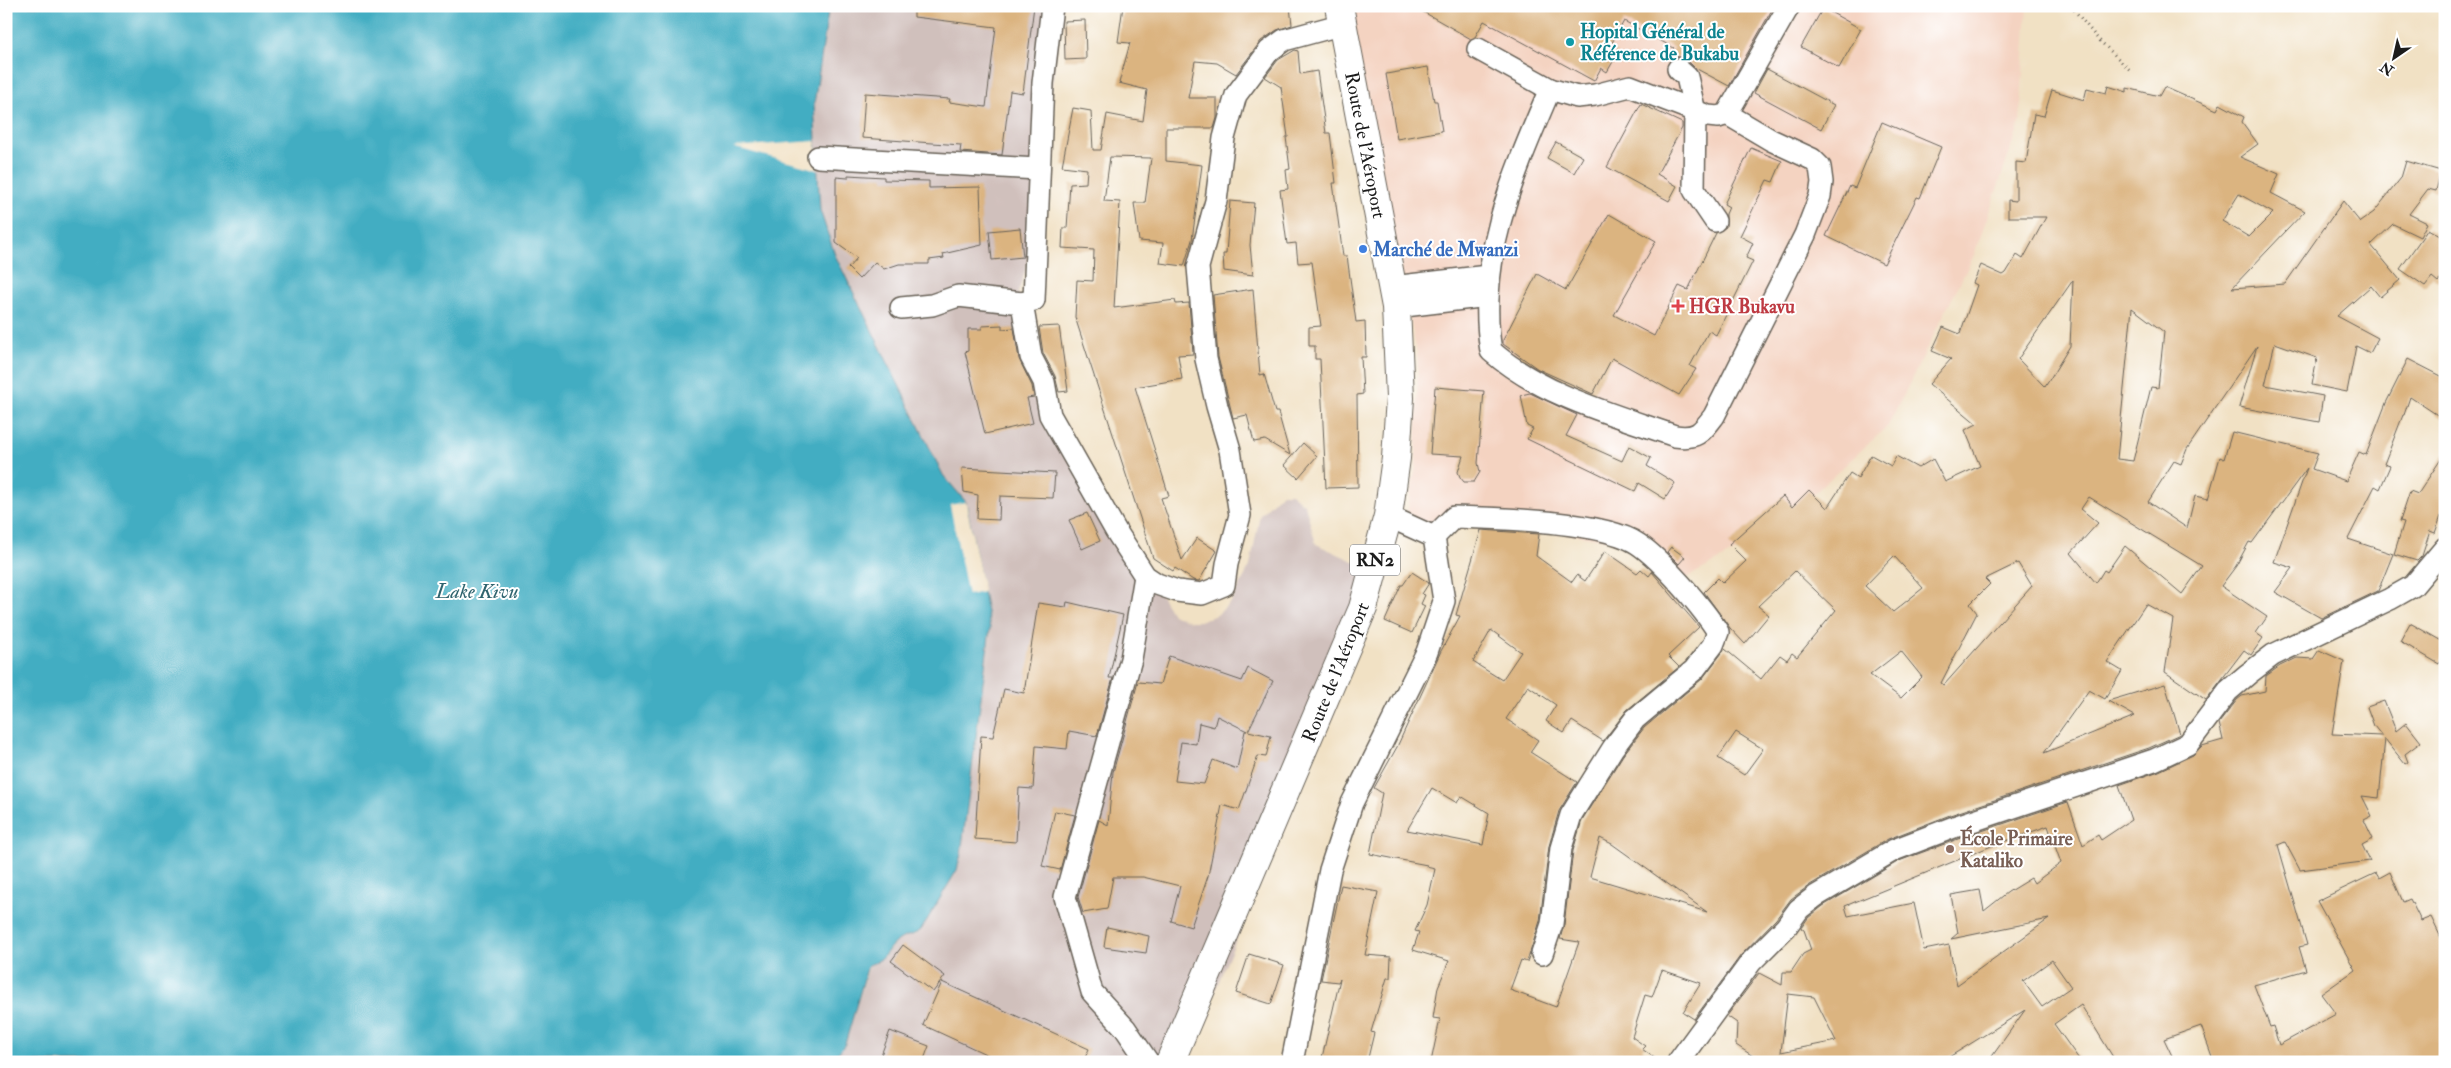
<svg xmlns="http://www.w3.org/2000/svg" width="2451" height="1068" font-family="'IM FELL Double Pica',serif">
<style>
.built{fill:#f4d3c1}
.industrial{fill:#d0c0bc}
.water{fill:#43adc2;stroke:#30646f}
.pier{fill:#f1e1c4}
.building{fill:#dbb480;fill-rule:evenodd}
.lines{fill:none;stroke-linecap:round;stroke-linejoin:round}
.minor-casing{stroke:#676157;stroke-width:24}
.highway-casing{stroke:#676157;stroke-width:30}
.path{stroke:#676157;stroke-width:3;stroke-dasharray:1 4;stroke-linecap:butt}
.minor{stroke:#fff;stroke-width:21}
.highway{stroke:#fff;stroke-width:28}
.culture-dot{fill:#0f9aa8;stroke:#fff;stroke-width:2}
.shop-dot{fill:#3f7fe0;stroke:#fff;stroke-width:2}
.health-dot{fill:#e0444e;stroke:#fff;stroke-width:2}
.education-dot{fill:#8d6e63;stroke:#fff;stroke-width:2}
.labels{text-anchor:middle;stroke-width:4;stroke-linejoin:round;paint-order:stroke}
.shield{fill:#fff;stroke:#606060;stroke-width:1}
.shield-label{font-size:18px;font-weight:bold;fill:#1c1c1c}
.culture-label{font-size:19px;font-weight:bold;fill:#0d838f;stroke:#fff;text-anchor:start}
.street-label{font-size:19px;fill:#1c1c1c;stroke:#fff}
.shop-label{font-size:19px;font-weight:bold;fill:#366cbe;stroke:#fff;text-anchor:start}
.health-label{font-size:19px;font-weight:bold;fill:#be3a42;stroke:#fff;text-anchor:start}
.education-label{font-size:19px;font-weight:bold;fill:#785e54;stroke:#fff;text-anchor:start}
.water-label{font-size:20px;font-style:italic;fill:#30646f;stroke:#fff}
</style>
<rect width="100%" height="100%" fill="#fff"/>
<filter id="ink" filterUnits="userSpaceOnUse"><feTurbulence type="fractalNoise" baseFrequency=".02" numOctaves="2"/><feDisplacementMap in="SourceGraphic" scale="10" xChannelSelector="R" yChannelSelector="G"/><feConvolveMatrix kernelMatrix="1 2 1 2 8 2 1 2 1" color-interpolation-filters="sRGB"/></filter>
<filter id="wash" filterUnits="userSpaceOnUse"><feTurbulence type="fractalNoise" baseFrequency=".0096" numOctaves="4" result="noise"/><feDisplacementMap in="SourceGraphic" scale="20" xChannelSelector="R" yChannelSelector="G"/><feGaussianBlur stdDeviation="1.12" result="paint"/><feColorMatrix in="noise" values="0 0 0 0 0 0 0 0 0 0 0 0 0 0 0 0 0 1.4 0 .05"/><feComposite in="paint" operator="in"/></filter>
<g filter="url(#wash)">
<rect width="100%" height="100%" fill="#f1e1c4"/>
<polygon class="built" points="1347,6 2027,6 2020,123 1974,255 1888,426 1773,531 1677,583 1638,544 1454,517 1434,537 1405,524 1416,466 1418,358"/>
<polygon class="industrial" points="829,6 1063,6 1026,269 1018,293 1037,384 1172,614 1190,621 1199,621 1217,615 1231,602 1250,566 1260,515 1282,493 1291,493 1305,505 1316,544 1388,577 1185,1062 831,1062 845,1044 869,965 884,957 896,941 907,935 915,935 957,870 961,854 977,735 990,628 966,502 943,475 835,255 820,210 814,104"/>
<path class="water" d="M 6,6 L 829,6 L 814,104 L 820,210 L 835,255 L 943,475 L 966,502 L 990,628 L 961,854 L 957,870 L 921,930 C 914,936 906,935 899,940 C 885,948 889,959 868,965 L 845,1044 L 831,1062 L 6,1062 Z"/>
<g class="pier">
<polygon points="816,141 818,170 733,147"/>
<polygon points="966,502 984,592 968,595 950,505"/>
</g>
<g id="blocks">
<g class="building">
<polygon points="914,6 1034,6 1023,93 1010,91 1002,155 960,152 961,145 862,138 865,93 950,99 949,102 986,107 996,27 914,17"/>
<polygon points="1123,6 1160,6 1184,10 1184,6 1290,6 1292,25 1277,30 1261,41 1236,74 1217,63 1195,61 1188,98 1217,98 1217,118 1214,128 1166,128 1166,161 1202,165 1192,240 1184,266 1160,263 1163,243 1139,241 1134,203 1145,203 1151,158 1110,157 1104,201 1120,202 1114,308 1175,300 1176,304 1189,303 1193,354 1178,355 1182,379 1135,387 1169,496 1161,498 1182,560 1197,538 1217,551 1199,581 1193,580 1175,568 1173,571 1153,558 1075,317 1077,280 1093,281 1094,250 1062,248 1063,228 1067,228 1070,184 1086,183 1087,169 1062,166 1073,108 1091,111 1093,150 1101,150 1107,114 1143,121 1147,90 1119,83 1130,43 1118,42"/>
<polygon points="1413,6 1774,6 1729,86 1695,68 1686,59 1670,54 1674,48 1624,21 1609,48 1618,53 1607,72 1601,68 1594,81 1484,21 1475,37 1471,39"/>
<polygon points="1823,8 1861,29 1839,68 1801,47"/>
<polygon points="1085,20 1086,59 1065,60 1064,21"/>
<polygon points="1295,50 1298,51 1300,74 1317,71 1326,133 1330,133 1336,183 1333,183 1343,256 1347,256 1356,322 1365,321 1366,357 1361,357 1363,394 1357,395 1358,487 1326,488 1320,359 1315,359 1315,346 1309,346 1309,327 1321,326 1312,262 1298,263 1296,243 1287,244 1280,190 1288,189 1286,170 1290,169 1286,137 1288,137 1281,87 1265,77 1278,60"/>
<polygon points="1428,67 1434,101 1437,101 1442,131 1397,139 1386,74"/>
<polygon points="1767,69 1834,105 1821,129 1754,93"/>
<path d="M 2108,86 L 2127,92 L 2127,88 L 2159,96 L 2164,87 L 2217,110 L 2220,104 L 2244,117 L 2242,122 L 2258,144 L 2240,157 L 2279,174 L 2271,193 L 2305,211 L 2232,288 L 2285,284 L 2343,201 L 2360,222 L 2374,212 L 2401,178 L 2406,161 L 2441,171 L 2436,191 L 2428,189 L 2409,214 L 2427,223 L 2420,237 L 2393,224 L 2371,245 L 2400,280 L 2380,297 L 2371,286 L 2337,316 L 2378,338 L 2370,353 L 2356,346 L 2347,392 L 2312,385 L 2317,358 L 2275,343 L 2265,385 L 2323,396 L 2319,422 L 2239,407 L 2257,346 L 2187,449 L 2181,464 L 2174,461 L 2148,502 L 2187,528 L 2195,496 L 2208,499 L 2220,457 L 2224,459 L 2232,432 L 2318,453 L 2312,469 L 2346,481 L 2359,452 L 2366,455 L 2386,403 L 2408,359 L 2445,378 L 2445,420 L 2410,397 L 2404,415 L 2403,415 L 2384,464 L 2390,466 L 2380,489 L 2375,486 L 2348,539 L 2393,554 L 2378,591 L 2321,618 L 2275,592 L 2293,568 L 2274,562 L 2307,468 L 2252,543 L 2249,542 L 2236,566 L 2221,586 L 2267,617 L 2256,633 L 2263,638 L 2251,655 L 2244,650 L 2206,700 L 2165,672 L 2173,619 L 2146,604 L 2107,662 L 2122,671 L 2105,699 L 2089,690 L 2044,753 L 2135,716 L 2108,701 L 2165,684 L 2180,734 L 2149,748 L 1950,815 L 1888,839 L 1810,885 L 1791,899 L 1776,919 L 1741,955 L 1694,1019 L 1683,1012 L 1701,983 L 1662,970 L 1652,997 L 1645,995 L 1632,1037 L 1645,1046 L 1642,1049 L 1660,1062 L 1431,1062 L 1440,1019 L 1433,1018 L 1438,987 L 1449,961 L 1413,950 L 1419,932 L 1415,931 L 1427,905 L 1435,869 L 1426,867 L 1427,865 L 1370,854 L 1382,793 L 1374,788 L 1397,747 L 1441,651 L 1460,616 L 1456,615 L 1481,530 L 1539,534 L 1536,556 L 1572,582 L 1577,575 L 1585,581 L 1605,551 L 1637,573 L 1641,569 L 1649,576 L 1652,572 L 1699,627 L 1668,656 L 1679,667 L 1627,710 L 1603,741 L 1572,721 L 1564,733 L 1546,721 L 1556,705 L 1528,686 L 1506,719 L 1538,740 L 1530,752 L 1577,782 L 1559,811 L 1549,846 L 1540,921 L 1527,962 L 1521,960 L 1510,990 L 1556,1007 L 1579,942 L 1560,939 L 1564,925 L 1573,851 L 1582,820 L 1623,755 L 1644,728 L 1702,679 L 1725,649 L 1761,679 L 1780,655 L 1787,660 L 1792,653 L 1797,657 L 1836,610 L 1795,571 L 1758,606 L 1769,615 L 1745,644 L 1730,628 L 1704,592 L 1718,578 L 1723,583 L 1746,561 L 1729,544 L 1783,496 L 1792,507 L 1809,490 L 1827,508 L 1850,473 L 1858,478 L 1871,455 L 1891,466 L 1896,456 L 1918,468 L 1933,459 L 1945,482 L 1980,466 L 1965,430 L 1977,424 L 1929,384 L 1951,359 L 1932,351 L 1943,327 L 1960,334 L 1977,285 L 1973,283 L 1981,265 L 2003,275 L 2006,273 L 2017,255 L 2023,259 L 2046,217 L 2008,217 L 2008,200 L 2016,201 L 2016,162 L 2026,163 L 2034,114 L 2044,116 L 2052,90 L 2084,100 L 2087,88 L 2106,93 ZM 2239,194 L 2273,213 L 2249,237 L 2222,221 ZM 2073,280 L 2070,346 L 2045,387 L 2018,359 ZM 2132,308 L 2164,332 L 2158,388 L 2151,387 L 2133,461 L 2117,459 ZM 2089,497 L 2202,566 L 2182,594 L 2125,546 L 2107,572 L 2104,570 L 2096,583 L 2071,553 L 2098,523 L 2081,509 ZM 1894,556 L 1923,588 L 1893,612 L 1865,586 ZM 2018,563 L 2032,586 L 1944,685 L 1941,683 L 1977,613 L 1970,604 L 1990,584 L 1985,579 ZM 1491,630 L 1521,652 L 1502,680 L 1473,662 ZM 1901,651 L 1922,677 L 1901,698 L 1870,675 ZM 1736,732 L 1763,749 L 1744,775 L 1718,758 ZM 1432,788 L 1457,803 L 1461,796 L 1489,813 L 1483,845 L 1407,830 ZM 1600,838 L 1612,844 L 1707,912 L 1590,877 Z"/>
<polygon points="1641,104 1682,123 1682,128 1657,174 1677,186 1669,201 1607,167"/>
<polygon points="1882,122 1941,147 1920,198 1917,197 1884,264 1826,236 1850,186 1855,188"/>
<polygon points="1556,142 1583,157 1574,173 1547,158"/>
<polygon points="1751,148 1782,161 1773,182 1767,180 1740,236 1753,243 1746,258 1753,261 1716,335 1709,331 1690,366 1696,369 1679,395 1612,358 1593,394 1538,369 1503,344 1503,340 1537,274 1566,290 1609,214 1656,241 1614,315 1654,336 1679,286 1688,290 1716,233 1726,227 1726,214 1729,207 1724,204"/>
<polygon points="848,175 884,177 884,180 929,181 929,188 980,187 982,245 943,254 944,258 929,260 929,264 899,264 884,269 875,262 859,279 848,268 857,258 836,243 836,177 848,178"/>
<polygon points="1230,201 1254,203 1250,245 1253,275 1224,271 1223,254 1226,254"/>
<polygon points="1020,228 1023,257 992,260 989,231"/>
<polygon points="2428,229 2445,239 2445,273 2438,282 2432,277 2425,286 2400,269"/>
<polygon points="1253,289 1260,375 1264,374 1275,412 1278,412 1290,455 1265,440 1254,442 1247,415 1233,418 1218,357 1213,295"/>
<polygon points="1002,325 1002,329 1014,328 1019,359 1032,386 1034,397 1027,398 1033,423 985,434 965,352 968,351 968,329 982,329 982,326"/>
<polygon points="1059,326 1068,391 1059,392 1055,376 1043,353 1039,327"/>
<polygon points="1435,387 1484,391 1478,463 1480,472 1474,482 1464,482 1460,477 1458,472 1463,456 1430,454"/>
<polygon points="1530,393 1577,415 1566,436 1622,461 1629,446 1651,458 1647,466 1675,483 1665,499 1639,483 1635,491 1527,439 1533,429 1527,426 1521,395"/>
<polygon points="1303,443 1317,456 1298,478 1284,465"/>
<polygon points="2445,453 2445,505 2435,533 2430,531 2422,556 2417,561 2394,554 2404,522 2400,521 2410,491 2418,494"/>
<polygon points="962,468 1055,473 1053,498 1000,496 999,520 977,519 978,495 964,492"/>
<polygon points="1087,513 1100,541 1082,549 1069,520"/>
<polygon points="1671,547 1685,557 1679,564 1667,552"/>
<polygon points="1412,572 1429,583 1422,594 1425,595 1421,604 1425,606 1412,633 1385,621 1401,585 1403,585"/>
<polygon points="1067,602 1123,615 1109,678 1113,678 1097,736 1069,731 1067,749 1036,746 1033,789 1019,788 1016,842 975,839 981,736 993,737 1004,689 1024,693 1038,603 1066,607"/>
<polygon points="2410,623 2445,643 2445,655 2439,664 2400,641"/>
<path d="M 2319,650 L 2344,661 L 2332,734 L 2382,736 L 2374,726 L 2367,707 L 2384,701 L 2396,731 L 2406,723 L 2421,742 L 2405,754 L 2408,762 L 2405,764 L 2385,739 L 2379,798 L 2362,796 L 2372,816 L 2364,820 L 2373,839 L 2362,845 L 2370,861 L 2300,870 L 2285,842 L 2278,845 L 2307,945 L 2299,947 L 2306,970 L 2254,985 L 2270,1027 L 2273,1026 L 2279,1045 L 2336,1014 L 2321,994 L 2355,970 L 2317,901 L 2376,873 L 2379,878 L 2390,872 L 2403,902 L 2410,899 L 2421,921 L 2431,917 L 2445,946 L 2445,1053 L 2430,1062 L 2214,1062 L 2201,1026 L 2164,1039 L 2175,1062 L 2116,1062 L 2081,1005 L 2054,1024 L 2081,1062 L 1988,1062 L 2025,1010 L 1941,1062 L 1762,1062 L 1736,1045 L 1737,1023 L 1727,1016 L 1759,973 L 1782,985 L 1783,972 L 1791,972 L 1803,954 L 1811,950 L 1804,930 L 1801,928 L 1808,918 L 1823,906 L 1899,861 L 1958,839 L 2068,802 L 2083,845 L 2098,835 L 2101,840 L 2131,820 L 2119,785 L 2159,771 L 2193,755 L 2202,746 L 2223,740 L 2219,723 L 2237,700 L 2242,696 L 2265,691 L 2266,676 L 2280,666 L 2297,658 L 2313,659 ZM 2048,826 L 2061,863 L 2034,883 L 2031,878 L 2008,892 L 1984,911 L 1980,890 L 1951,895 L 1958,933 L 1951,939 L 2049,919 L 1957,985 L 1949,945 L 1924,950 L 1914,903 L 1848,916 L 1845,906 L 1989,847 ZM 2052,960 L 2071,987 L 2042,1007 L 2023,981 ZM 1788,994 L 1814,997 L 1836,1041 L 1781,1052 Z"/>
<path d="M 1169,656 L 1242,681 L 1248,668 L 1273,681 L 1248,731 L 1271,736 L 1266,757 L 1258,756 L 1239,810 L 1222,805 L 1208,876 L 1191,927 L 1171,921 L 1180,886 L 1143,877 L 1113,877 L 1107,909 L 1083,913 L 1078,897 L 1099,820 L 1108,825 L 1113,772 L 1138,682 L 1160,684 ZM 1217,716 L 1247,731 L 1245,731 L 1237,769 L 1213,760 L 1204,784 L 1175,781 L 1181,742 L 1196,744 L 1199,723 L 1214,727 Z"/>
<polygon points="1055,811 1075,815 1060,870 1042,866"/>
<polygon points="1341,885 1378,892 1365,955 1391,957 1390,978 1387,978 1371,1032 1374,1033 1367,1062 1321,1062 1340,979 1338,982 1321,980"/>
<polygon points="1107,927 1149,936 1146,953 1104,947"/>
<polygon points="903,945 945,976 933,992 891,961"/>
<polygon points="1249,954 1284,965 1271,1004 1236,993"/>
<polygon points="942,982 1089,1049 1083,1062 1003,1062 923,1025"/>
<polygon points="890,1031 929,1046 923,1062 899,1062 881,1055"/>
</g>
</g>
</g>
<g filter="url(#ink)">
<use href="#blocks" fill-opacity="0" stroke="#676157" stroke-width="1"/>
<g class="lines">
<g class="minor-casing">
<g id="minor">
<path d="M 1478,49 L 1550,89 C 1514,173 1476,259 1491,351 C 1541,395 1612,414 1675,436 C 1697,439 1701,433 1714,416 L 1805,235 L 1820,196 L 1822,182 L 1820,167 L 1812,159 L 1771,140 L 1727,114"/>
<polyline points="1678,69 1687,77 1695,112 1694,190 1715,221"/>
<polyline points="1550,89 1577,97 1595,95 1630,86 1708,116 1718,117 1727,114 1789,6"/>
<polyline points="818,157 1038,169"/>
<polyline points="1392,287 1488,276"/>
<polyline points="1022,303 1034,300 1043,83 1052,6"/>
<polyline points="1396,307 1488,296"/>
<polyline points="901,308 932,305 958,296 1022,303 1031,357 1044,382 1050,415 1116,531 1145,576 1157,584 1177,591 1202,594 1224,585 1227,564 1240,515 1230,450 1217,406 1206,359 1198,267 1216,201 1224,138 1236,95 1269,51 1284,40 1343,24"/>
<path d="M 1434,537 L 1454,517 C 1496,518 1605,521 1638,544 C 1662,560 1703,608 1718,632 L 1713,645 L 1694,670 L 1635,719 L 1613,748 L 1571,815 L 1561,848 L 1552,924 L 1542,954"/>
<polyline points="1145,576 1131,659 1065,897 1092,992 1125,1028 1148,1062"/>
<polyline points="1292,1062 1330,870 1352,803 1427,652 1444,601 1434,537 1388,516"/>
<polyline points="1678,1062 1751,962 1786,927 1799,909 1816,896 1894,850 1954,827 2154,760 2188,744 2228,691 2248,674 2273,655 2390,599 2413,586 2445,548"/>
</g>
</g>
<g class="highway-casing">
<polyline id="highway" points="1170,1062 1363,608 1388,516 1396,458 1400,398 1396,307 1339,6"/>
</g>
<polyline class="path" points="2071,6 2097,38 2130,70"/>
<use href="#minor" class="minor"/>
<use href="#highway" class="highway"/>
</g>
</g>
<circle class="culture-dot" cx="1570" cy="42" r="5"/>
<circle class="shop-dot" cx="1363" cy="249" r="5"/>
<path class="health-dot" d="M1675.5 298.5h5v5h5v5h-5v5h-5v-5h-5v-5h5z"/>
<circle class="education-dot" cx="1950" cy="849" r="5"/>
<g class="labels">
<rect class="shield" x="1350" y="544.5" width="50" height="31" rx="4"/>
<g class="shield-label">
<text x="1375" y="566">RN2</text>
</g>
<g class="culture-label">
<text x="1580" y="38">Hopital Général de<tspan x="1580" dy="22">Référence de Bukabu</tspan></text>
</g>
<g class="street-label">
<text transform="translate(1366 145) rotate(79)" y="7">Route de l'Aéroport</text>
<text transform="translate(1335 672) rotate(-68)" y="7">Route de l'Aéroport</text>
</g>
<g class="shop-label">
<text x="1373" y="256">Marché de Mwanzi</text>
</g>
<g class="health-label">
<text x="1689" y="313">HGR Bukavu</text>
</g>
<g class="education-label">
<text x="1960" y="845">École Primaire<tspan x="1960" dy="22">Kataliko</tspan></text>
</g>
<g class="water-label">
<text x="477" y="598">Lake Kivu</text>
</g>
</g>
<rect width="2451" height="1068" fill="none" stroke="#fff" stroke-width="25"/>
<g transform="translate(2394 58) rotate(214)" stroke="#ffffff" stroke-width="4" paint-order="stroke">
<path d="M0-4L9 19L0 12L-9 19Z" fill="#1c1c1c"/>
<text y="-8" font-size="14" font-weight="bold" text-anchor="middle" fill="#1c1c1c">N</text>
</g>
</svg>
